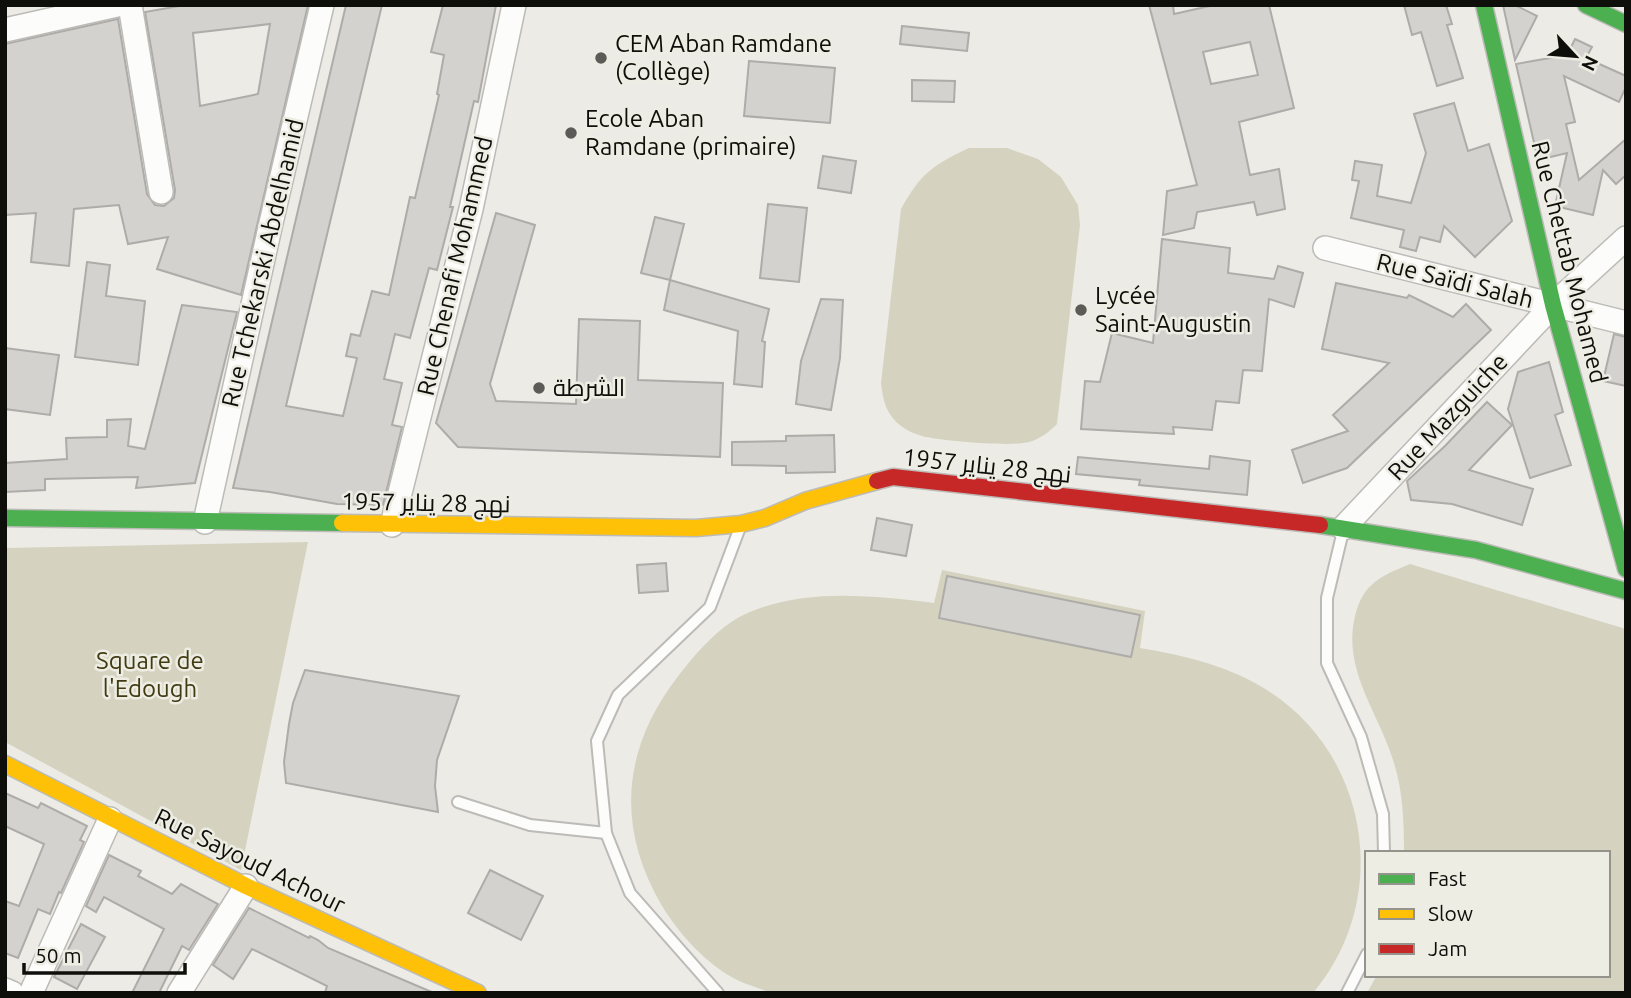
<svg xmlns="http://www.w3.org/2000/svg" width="1631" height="998" font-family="Ubuntu,Cairo,sans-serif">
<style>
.green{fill:#d5d3c0}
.building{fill:#d3d2ce;stroke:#adaca8;stroke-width:2;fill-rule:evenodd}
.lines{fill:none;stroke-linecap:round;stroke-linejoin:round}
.lane-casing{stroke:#bcbbb7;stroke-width:14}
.street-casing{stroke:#bcbbb7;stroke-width:26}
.fast-casing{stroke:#bcbbb7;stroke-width:19}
.slow-casing{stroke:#bcbbb7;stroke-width:19}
.jam-casing{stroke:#bcbbb7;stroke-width:19}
.lane{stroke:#fcfcfb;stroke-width:10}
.street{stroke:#fcfcfb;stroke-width:23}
.fast{stroke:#4caf50;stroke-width:16}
.slow{stroke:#ffc107;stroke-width:16}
.jam{stroke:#c62828;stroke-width:16}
.poi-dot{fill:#5c5b58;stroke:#eeede4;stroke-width:2.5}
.labels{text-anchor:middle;stroke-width:5;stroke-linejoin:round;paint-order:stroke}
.poi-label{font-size:24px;fill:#0e0e0b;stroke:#eeede4;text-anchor:start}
.street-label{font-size:24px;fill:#0e0e0b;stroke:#eeede4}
.park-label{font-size:24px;fill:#403b11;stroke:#eeede4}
</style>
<rect width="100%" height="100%" fill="#ecebe6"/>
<g class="green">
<path d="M 969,148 L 1007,148 L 1038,159 L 1061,177 L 1078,205 L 1080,225 L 1057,424 C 1049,432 1040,439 1029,442 C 1011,447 946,441 926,437 C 918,435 907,431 901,426 C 886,414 883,401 881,383 L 901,209 C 921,173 933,165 969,148 Z"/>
<polygon points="308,542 241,870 5,742 5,548"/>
<path d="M 1410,564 L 1626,629 L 1626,993 L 1367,993 L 1377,975 L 1608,975 L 1608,853 L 1404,853 C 1404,822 1403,792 1394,763 C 1380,715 1344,673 1354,621 C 1361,585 1378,577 1410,564 Z"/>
<path d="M 942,570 L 1145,611 L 1140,648 C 1186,656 1231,666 1270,692 C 1371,758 1391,901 1313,993 L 771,993 C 760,988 747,985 737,980 C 706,964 680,935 662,906 C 616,828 622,750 676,679 C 695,654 720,624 750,612 C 808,588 874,596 934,603 Z"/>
</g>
<g class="building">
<path d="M 185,5 L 308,5 L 241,295 L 157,269 L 168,237 L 128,244 L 119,205 L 74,209 L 69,266 L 31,262 L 36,213 L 5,215 L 5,44 L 118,19 L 147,194 L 155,205 L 164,206 L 174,198 L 175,190 L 145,12 ZM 270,24 L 258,94 L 200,106 L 193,33 Z"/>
<polygon points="346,5 382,5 286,406 343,416 357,358 346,356 351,334 360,336 372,291 389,295 410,197 415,198 439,95 437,94 444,55 431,52 443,5 496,5 478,102 474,101 450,207 453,207 437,270 429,268 410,338 395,334 384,379 402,383 392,425 402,427 383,505 337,504 270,492 233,488"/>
<path d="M 1149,5 L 1173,5 L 1174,14 L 1214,5 L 1269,5 L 1294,108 L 1239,122 L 1250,175 L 1279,169 L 1285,209 L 1257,215 L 1254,202 L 1197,212 L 1194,228 L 1163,235 L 1167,191 L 1197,185 ZM 1250,42 L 1258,75 L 1211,84 L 1203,52 Z"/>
<polygon points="1404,5 1446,5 1452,24 1447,25 1463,78 1437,86 1421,32 1412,35"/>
<polygon points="1503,5 1515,5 1537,16 1515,60"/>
<polygon points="902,26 969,33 967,51 900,44"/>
<polygon points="1575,39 1592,47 1586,58 1626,76 1626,87 1619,102 1564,76 1575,122 1566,124 1579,180 1626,139 1626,175 1616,184 1603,170 1593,215 1555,206 1567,153 1538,160 1516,64 1567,55"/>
<polygon points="749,61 835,68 830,123 744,116"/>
<polygon points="912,80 955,81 954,102 912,101"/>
<polygon points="1454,103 1468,151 1489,144 1512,221 1475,257 1444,226 1440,242 1420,237 1416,251 1400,247 1404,230 1351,218 1359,181 1352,180 1355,161 1382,165 1377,196 1411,203 1426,153 1414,114"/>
<polygon points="823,156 856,161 851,193 818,188"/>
<polygon points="768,204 807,208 799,282 760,278"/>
<polygon points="496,213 535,225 490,384 496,401 576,404 579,319 640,321 638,380 723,383 720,457 458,447 436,423"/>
<polygon points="655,217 684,224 670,280 641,273"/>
<polygon points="1162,239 1230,248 1228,273 1274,279 1278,266 1303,273 1294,307 1269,299 1262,371 1243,370 1239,403 1216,401 1212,430 1173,427 1174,434 1081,429 1085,381 1100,382 1112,333 1153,343"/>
<polygon points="87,262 110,265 106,296 145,301 138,365 75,357"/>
<polygon points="670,280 769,309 762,341 765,342 762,387 734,384 738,331 664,310"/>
<polygon points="1336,283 1407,298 1409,295 1453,317 1466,304 1491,330 1347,468 1303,483 1292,450 1348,431 1333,415 1389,363 1322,349"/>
<polygon points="821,299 843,300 840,358 831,410 796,404 801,361"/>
<polygon points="182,305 237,312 195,483 136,488 138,477 45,479 45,490 5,492 5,463 67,459 66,438 107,437 107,420 131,419 128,446 145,449"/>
<polygon points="1614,334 1626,337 1626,386 1603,381"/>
<polygon points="5,348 59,355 50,415 5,409"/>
<polygon points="1549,362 1563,412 1555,415 1571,465 1530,478 1508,409 1518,372"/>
<polygon points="1487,402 1512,425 1469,470 1533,489 1522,525 1452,504 1411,500 1407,481 1445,446"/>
<polygon points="834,435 835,472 786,473 786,466 732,465 732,442 786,441 786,436"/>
<polygon points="1210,456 1250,461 1247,495 1139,485 1140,480 1076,474 1078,457 1209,469"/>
<polygon points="877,518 912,525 906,556 871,550"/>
<polygon points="666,563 668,591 639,593 637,565"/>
<polygon points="947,576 1140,615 1131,657 939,618"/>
<polygon points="305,670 459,696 437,760 435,786 438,812 286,783 284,762 289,724 293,703"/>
<polygon points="5,793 38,808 41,803 87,826 80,840 84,842 61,893 59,892 50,914 38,909 18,958 5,953 5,901 19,906 44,844 5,826"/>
<polygon points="109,855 141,871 138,876 172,894 181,884 218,904 189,950 182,946 159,993 132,993 164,929 104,897 96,912 86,906"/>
<polygon points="490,870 543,896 521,940 468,913"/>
<polygon points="249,908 309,938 310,936 318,940 328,948 434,993 325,993 327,986 252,949 233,979 213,965"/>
<polygon points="81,924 105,937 77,989 54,977"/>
</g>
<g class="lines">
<g class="lane-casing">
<g id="lane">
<polyline points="1343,531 1327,598 1327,663 1361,737 1383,814 1384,853"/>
<polyline points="458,802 530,825 606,833 597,741 618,695 710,607 739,530"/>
<polyline points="606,833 630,893 718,993"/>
<polyline points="1347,993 1367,954"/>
</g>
</g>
<g class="street-casing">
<g id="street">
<polyline points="130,5 161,192"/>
<polyline points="5,30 117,5"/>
<polyline points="1325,248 1626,323"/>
<polyline points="205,522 271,223 322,5"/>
<polyline points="392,525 471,209 514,5"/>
<polyline points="1343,528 1553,305 1626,238"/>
<polyline points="5,990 12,993"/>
<polyline points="31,993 110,819"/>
<polyline points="179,993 246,886"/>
</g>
</g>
<g class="fast-casing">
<g id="fast">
<polyline points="1484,5 1553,305 1626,569"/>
<polyline points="1586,5 1626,24"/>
<polyline points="5,518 342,523"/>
<polyline points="1320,525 1476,550 1626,591"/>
</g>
</g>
<g class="slow-casing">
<g id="slow">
<polyline points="342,523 696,528 741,524 765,518 805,501 877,481"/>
<polyline points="5,764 246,886 478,993"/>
</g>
</g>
<g class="jam-casing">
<polyline id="jam" points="877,481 893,477 1320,525"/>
</g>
<use href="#lane" class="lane"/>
<use href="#street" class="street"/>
<use href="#fast" class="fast"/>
<use href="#slow" class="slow"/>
<use href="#jam" class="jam"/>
</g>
<g class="poi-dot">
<circle cx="601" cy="58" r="7"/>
<circle cx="571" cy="133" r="7"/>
<circle cx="1081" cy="310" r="7"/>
<circle cx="539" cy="388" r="7"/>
</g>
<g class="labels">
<g class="poi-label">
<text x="615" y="52">CEM Aban Ramdane<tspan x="615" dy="28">(Collège)</tspan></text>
<text x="585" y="127">Ecole Aban<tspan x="585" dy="28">Ramdane (primaire)</tspan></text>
<text x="1095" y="304">Lycée<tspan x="1095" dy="28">Saint-Augustin</tspan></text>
<text x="553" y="396">الشرطة</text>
</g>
<g class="street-label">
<text transform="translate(1569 262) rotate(76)" y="8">Rue Chettab Mohamed</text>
<text transform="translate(263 263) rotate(-77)" y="8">Rue Tchekarski Abdelhamid</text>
<text transform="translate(455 266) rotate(-77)" y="8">Rue Chenafi Mohammed</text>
<text transform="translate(1455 281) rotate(14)" y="8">Rue Saïdi Salah</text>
<text transform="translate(1448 417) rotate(-47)" y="8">Rue Mazguiche</text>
<text transform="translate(987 466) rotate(6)" y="8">نهج 28 يناير 1957</text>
<text transform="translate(426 503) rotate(1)" y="8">نهج 28 يناير 1957</text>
<text transform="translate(250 861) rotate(26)" y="8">Rue Sayoud Achour</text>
</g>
<g class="park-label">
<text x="150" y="669">Square de<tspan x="150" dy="28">l'Edough</tspan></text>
</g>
</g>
<rect width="1631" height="998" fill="none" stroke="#0e0e0b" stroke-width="14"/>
<rect x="1365" y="851" width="245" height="126" fill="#eeede4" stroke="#94948d" stroke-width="2"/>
<rect x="1379" y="874" width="35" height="10" fill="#4caf50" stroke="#94948d" stroke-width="2"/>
<text x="1428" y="886" font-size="21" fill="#0e0e0b">Fast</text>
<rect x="1379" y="909" width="35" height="10" fill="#ffc107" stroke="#94948d" stroke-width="2"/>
<text x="1428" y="921" font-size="21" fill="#0e0e0b">Slow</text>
<rect x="1379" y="944" width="35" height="10" fill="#c62828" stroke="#94948d" stroke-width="2"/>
<text x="1428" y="956" font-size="21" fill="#0e0e0b">Jam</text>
<g transform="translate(1575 56) rotate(116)" stroke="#eeede4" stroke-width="5" paint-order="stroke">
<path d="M0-5L12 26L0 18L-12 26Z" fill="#0e0e0b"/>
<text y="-10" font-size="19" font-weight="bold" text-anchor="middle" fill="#0e0e0b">N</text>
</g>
<path d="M24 963v10h161v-10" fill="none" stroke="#0e0e0b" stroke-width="3.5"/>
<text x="35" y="963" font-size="21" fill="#0e0e0b" stroke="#eeede4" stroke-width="5" paint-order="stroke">50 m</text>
</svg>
